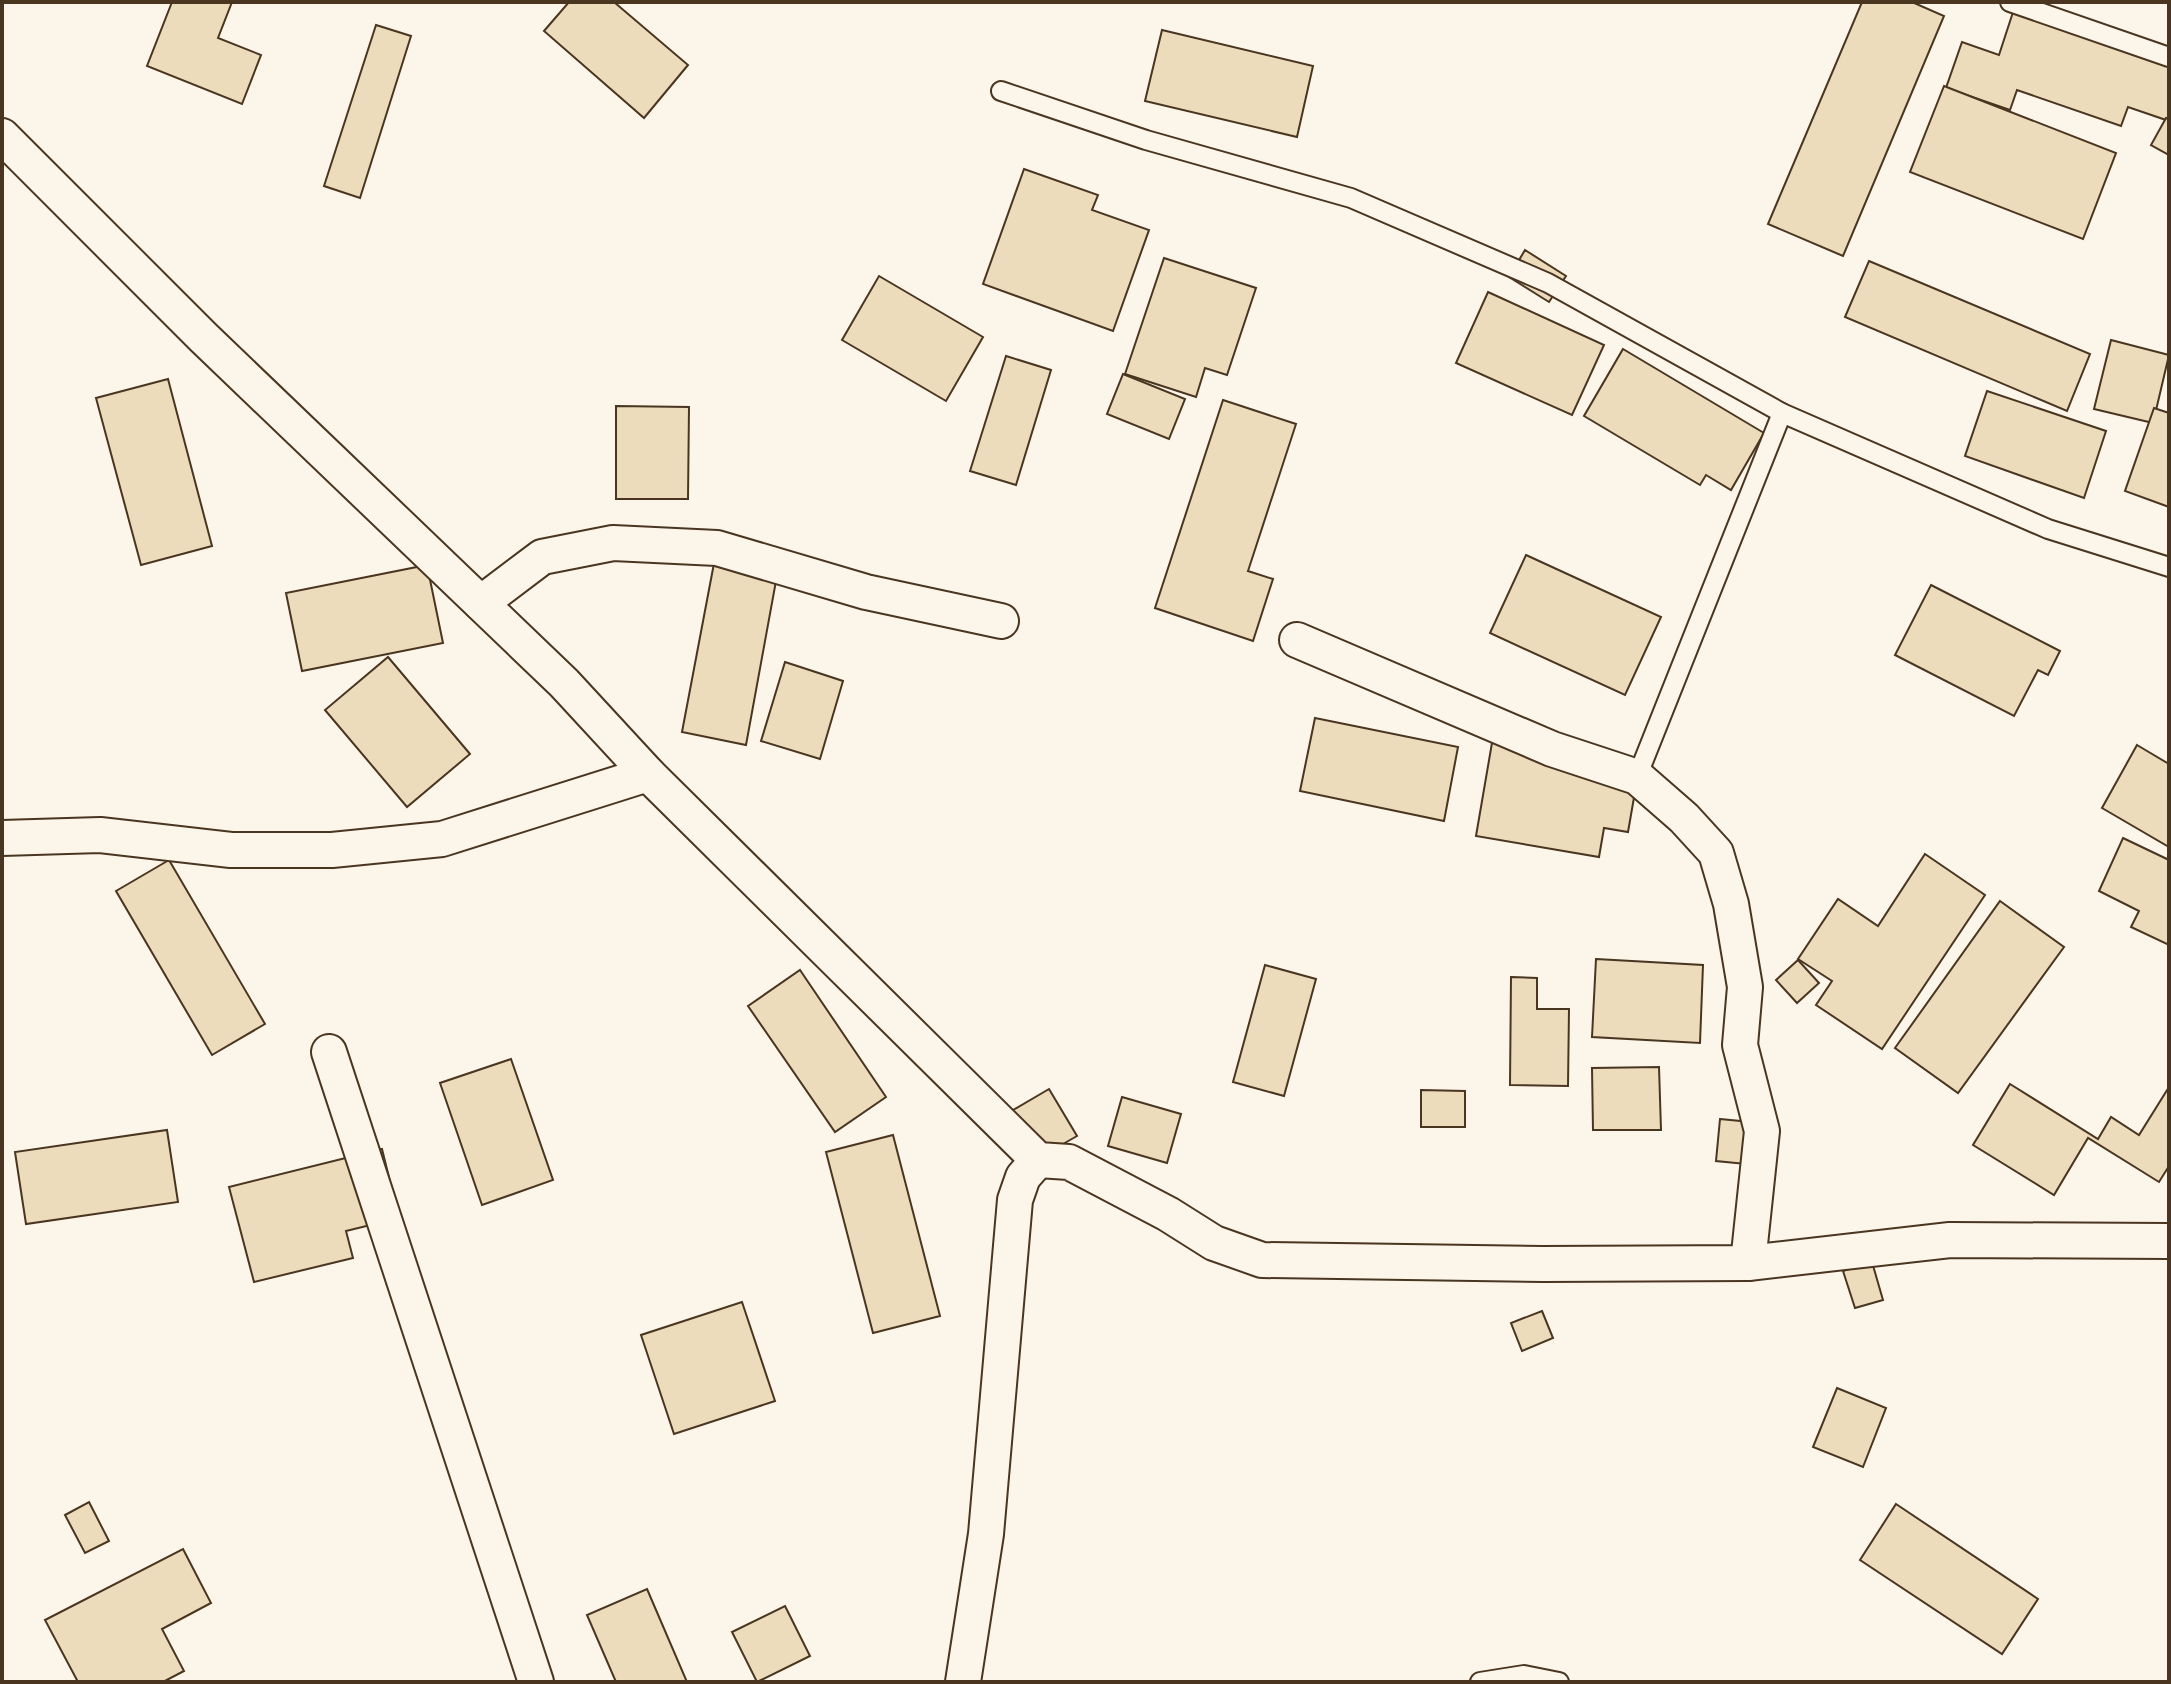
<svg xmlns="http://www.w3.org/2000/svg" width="2171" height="1684" font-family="'Noto Serif',serif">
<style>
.building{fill:#ecdcbc;stroke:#4a3520;stroke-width:2}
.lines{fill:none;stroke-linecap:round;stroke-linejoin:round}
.service-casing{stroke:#4a3520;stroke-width:22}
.minor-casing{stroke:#4a3520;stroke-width:38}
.service{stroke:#fbf6e9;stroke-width:18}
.minor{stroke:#fbf6e9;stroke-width:34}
</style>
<rect width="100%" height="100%" fill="#fbf6e9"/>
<g class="building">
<polygon points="172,2 232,2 218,38 261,55 242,104 147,66"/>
<polygon points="569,2 614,2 688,65 644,118 544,31"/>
<polygon points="1862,2 1912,2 1944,16 1843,256 1768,224"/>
<polygon points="2015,6 2169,59 2169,121 2128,107 2121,126 2017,90 2010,110 1946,88 1962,42 1999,55"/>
<polygon points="376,25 411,36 360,198 324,186"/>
<polygon points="1162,30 1313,66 1297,137 1145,101"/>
<polygon points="1944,86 2116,153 2083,239 1910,172"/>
<polygon points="2166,118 2169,119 2169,155 2151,145"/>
<polygon points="1024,169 1098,195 1092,210 1149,230 1113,331 983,284"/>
<polygon points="1525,250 1566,276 1549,302 1509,277"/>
<polygon points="1164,258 1256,288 1227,375 1205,368 1196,397 1125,374"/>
<polygon points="1869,261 2090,354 2067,411 1845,317"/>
<polygon points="879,276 983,337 946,401 842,340"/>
<polygon points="1488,292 1604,345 1572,415 1456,363"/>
<polygon points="2111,340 2169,355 2153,423 2094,409"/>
<polygon points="1623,349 1764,433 1731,490 1706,475 1700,485 1584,416"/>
<polygon points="1006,356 1051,370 1016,485 970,471"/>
<polygon points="1123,374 1185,399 1169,439 1107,414"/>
<polygon points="168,379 212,546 141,565 96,398"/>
<polygon points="1987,391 2106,431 2084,498 1965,456"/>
<polygon points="1223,400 1296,424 1248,571 1273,579 1253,641 1155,608"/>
<polygon points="616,406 689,407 688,499 616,499"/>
<polygon points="2154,408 2169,413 2169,507 2125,491"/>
<polygon points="1526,555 1661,617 1625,695 1490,633"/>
<polygon points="715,558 778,570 746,745 682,732"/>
<polygon points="427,565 443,643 302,671 286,593"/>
<polygon points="1931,585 2060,651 2048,675 2038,670 2014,716 1895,655"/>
<polygon points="388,657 470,754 407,807 325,710"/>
<polygon points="785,662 843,681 820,759 761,741"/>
<polygon points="1315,718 1458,747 1444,821 1300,791"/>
<polygon points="1493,737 1640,763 1628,832 1604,828 1599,857 1476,836"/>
<polygon points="2137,745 2169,764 2169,847 2102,808"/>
<polygon points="2123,838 2169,860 2169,945 2131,927 2139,911 2099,891"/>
<polygon points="1925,854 1985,895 1882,1049 1816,1005 1832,981 1798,959 1838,899 1878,926"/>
<polygon points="169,860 265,1024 212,1055 116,891"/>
<polygon points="2000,901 2064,947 1958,1093 1895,1048"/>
<polygon points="1596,959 1703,965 1700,1043 1592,1037"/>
<polygon points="1798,960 1819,983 1797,1003 1776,980"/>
<polygon points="1265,965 1316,979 1284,1096 1233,1082"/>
<polygon points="800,970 886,1097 835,1132 748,1006"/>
<polygon points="1511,977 1537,978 1537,1009 1569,1009 1568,1086 1510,1085"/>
<polygon points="511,1059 553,1180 482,1205 440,1083"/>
<polygon points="1659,1067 1661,1130 1593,1130 1592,1068"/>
<polygon points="2010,1084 2098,1139 2111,1117 2139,1135 2169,1087 2169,1166 2159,1182 2088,1138 2054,1195 1973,1145"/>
<polygon points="1049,1089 1077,1136 1035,1160 1008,1113"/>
<polygon points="1421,1090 1465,1091 1465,1127 1421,1127"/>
<polygon points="1122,1097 1181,1114 1167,1163 1108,1146"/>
<polygon points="1720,1119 1761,1123 1756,1165 1716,1161"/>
<polygon points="167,1130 178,1202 26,1224 15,1152"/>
<polygon points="893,1135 940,1316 873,1333 826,1152"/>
<polygon points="382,1149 399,1218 346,1231 353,1258 254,1282 229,1187"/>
<polygon points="1872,1262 1883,1300 1855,1308 1843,1271"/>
<polygon points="742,1302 775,1401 674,1434 641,1335"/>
<polygon points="1542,1311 1553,1338 1522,1351 1511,1323"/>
<polygon points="1837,1388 1886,1408 1863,1467 1813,1447"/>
<polygon points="89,1502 109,1541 85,1553 65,1515"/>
<polygon points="1896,1504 2038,1599 2002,1654 1860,1560"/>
<polygon points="183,1549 211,1603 162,1629 184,1671 163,1682 78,1682 45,1620"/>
<polygon points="647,1589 687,1682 616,1682 587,1615"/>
<polygon points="785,1606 810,1656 757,1682 732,1632"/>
</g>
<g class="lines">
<g class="service-casing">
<g id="service">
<polyline points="2010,2 2169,57"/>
<polyline points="1001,91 1146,140 1351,198 1548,283 1782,413 2048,529 2169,567"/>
<polyline points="1637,777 1782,413"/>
<polyline points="1480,1682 1524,1675 1559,1682"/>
</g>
</g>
<g class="minor-casing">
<g id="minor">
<polyline points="2,136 204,338 564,683 648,774 1038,1160 1069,1162 1168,1214 1214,1243 1262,1260 1543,1264 1748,1263 1950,1240 2169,1241"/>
<polyline points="481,603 542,557 613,543 717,548 866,592 1001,621"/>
<polyline points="1297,640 1552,749 1637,777 1684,818 1716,853 1731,904 1745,987 1740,1045 1762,1131 1748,1263"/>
<polyline points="2,838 100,835 231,850 332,850 442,839 648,774"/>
<polyline points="329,1052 536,1682"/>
<polyline points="963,1682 986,1534 1015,1200 1023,1177 1038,1160"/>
</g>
</g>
<use href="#service" class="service"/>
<use href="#minor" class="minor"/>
</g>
<rect width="2171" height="1684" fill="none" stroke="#4a3520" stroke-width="8"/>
</svg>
